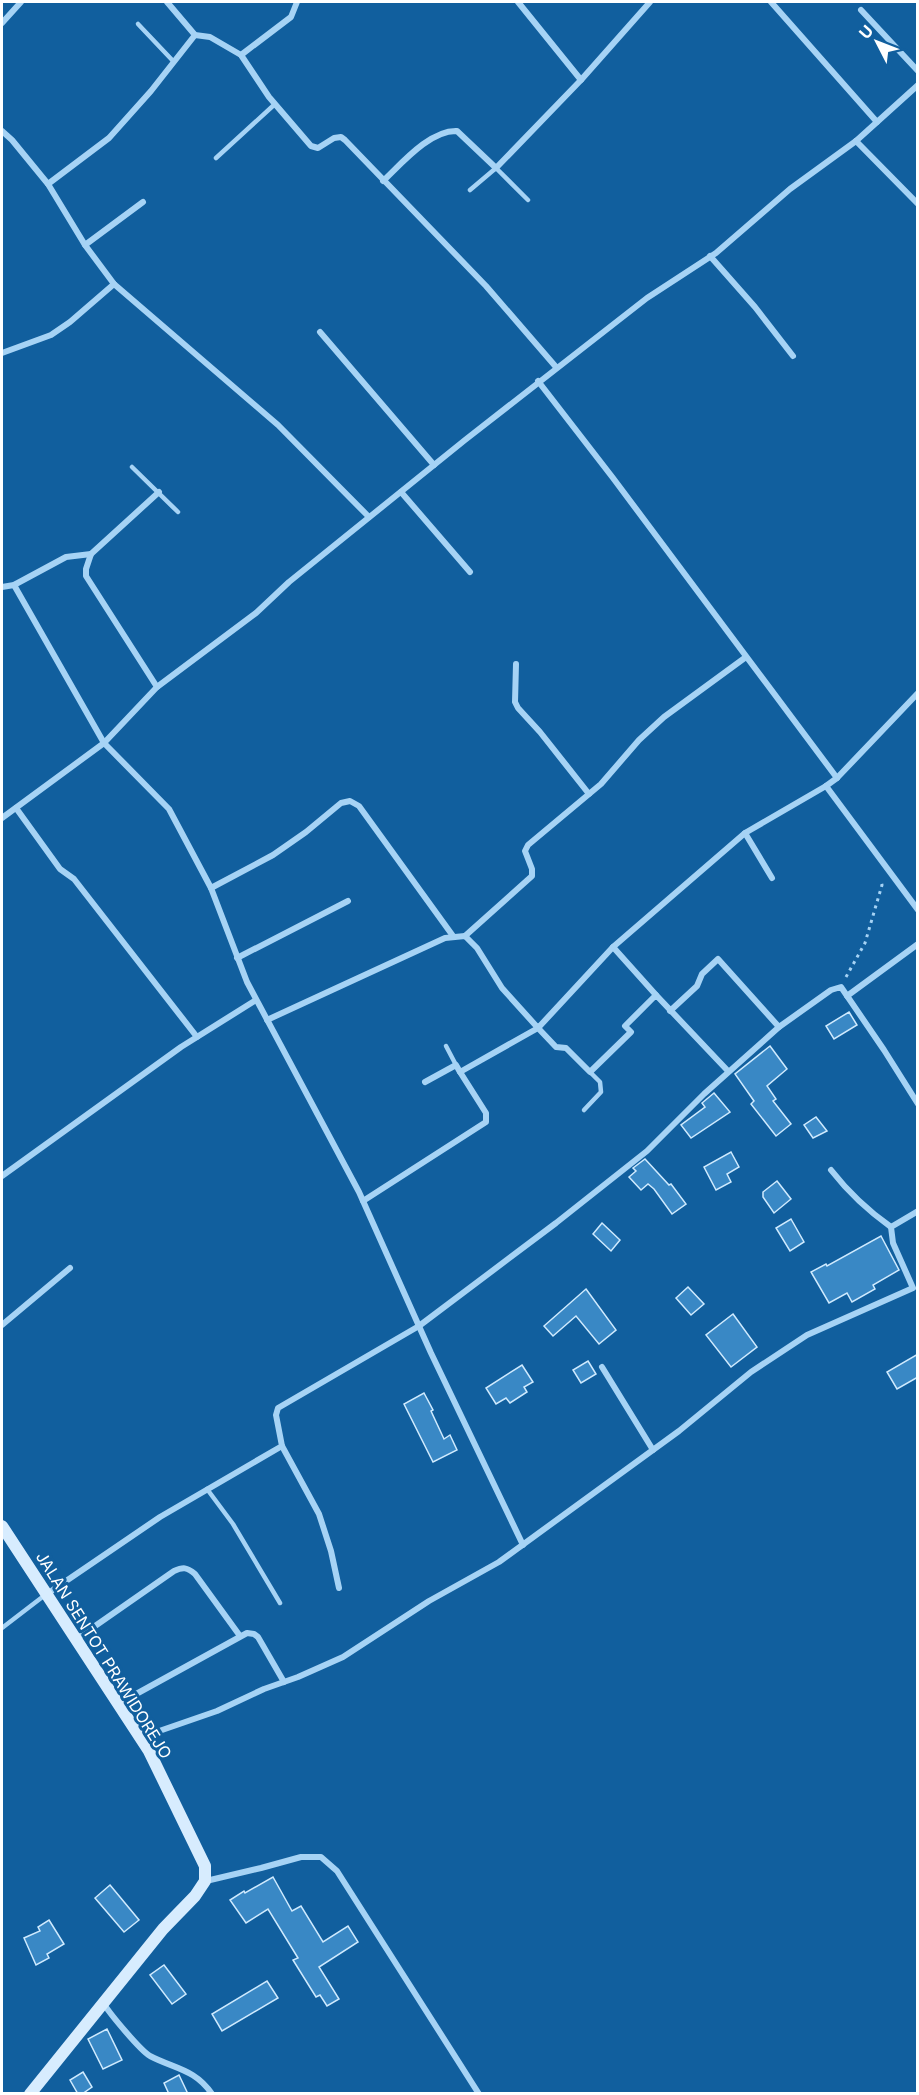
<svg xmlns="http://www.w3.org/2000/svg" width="919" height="2095" font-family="Inter,sans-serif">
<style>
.building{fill:#3988c5;stroke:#cfeafe;stroke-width:1.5}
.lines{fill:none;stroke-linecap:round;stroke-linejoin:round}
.path{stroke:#a6d3f5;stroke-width:3;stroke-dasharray:3 4.5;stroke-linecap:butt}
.service{stroke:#a6d3f5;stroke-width:4.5}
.minor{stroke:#a6d3f5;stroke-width:6}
.secondary{stroke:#d7ecfe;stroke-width:12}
.labels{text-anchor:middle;stroke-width:6;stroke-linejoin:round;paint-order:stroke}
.street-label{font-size:16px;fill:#fff;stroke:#115f9e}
</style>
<rect width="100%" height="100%" fill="#115f9e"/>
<g class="building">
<polygon points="849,1012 857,1025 834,1039 826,1026"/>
<polygon points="770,1046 787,1069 767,1086 776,1099 773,1101 791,1124 776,1136 751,1104 754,1101 735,1074"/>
<polygon points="714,1093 730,1112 691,1138 681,1125 705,1107 702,1103"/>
<polygon points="816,1117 827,1131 813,1138 804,1125"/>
<polygon points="731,1152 739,1167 727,1174 731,1182 716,1190 704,1167"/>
<polygon points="645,1159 669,1185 671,1184 686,1204 672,1214 654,1189 648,1184 641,1190 629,1177 636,1171 633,1168"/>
<polygon points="777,1181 791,1199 774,1213 763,1197 763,1192"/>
<polygon points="791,1219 804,1242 790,1251 776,1228"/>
<polygon points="602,1223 620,1240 611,1251 593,1234"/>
<polygon points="881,1236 899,1270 873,1285 875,1289 852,1302 847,1293 829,1303 811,1272 826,1264 827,1266"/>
<polygon points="688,1287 704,1304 691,1315 676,1298"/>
<polygon points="586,1289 616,1330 599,1344 576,1316 553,1336 544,1326"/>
<polygon points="733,1314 757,1347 731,1367 706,1335"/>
<polygon points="918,1354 918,1377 897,1389 887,1372"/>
<polygon points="588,1361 596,1374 581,1383 573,1370"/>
<polygon points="522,1365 533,1382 524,1387 527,1392 510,1403 506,1398 496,1404 486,1388"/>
<polygon points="424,1393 433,1410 431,1411 444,1439 450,1435 457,1450 433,1462 404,1404"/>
<polygon points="273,1877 292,1911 301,1906 323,1942 348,1926 358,1942 319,1967 339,1999 327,2006 320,1995 316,1997 293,1960 298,1958 268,1909 246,1923 230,1900 244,1891 245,1893"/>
<polygon points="110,1885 139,1920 124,1932 95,1898"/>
<polygon points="49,1920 64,1944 47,1954 49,1958 36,1965 24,1938 40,1931 38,1927"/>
<polygon points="164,1965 186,1994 172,2004 150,1975"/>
<polygon points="267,1981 278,1998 222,2031 212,2014"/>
<polygon points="107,2029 122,2060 103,2069 88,2039"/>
<polygon points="83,2072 92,2087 82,2094 78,2094 70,2080"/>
<polygon points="179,2075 188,2094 169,2094 164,2083"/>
</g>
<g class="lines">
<polyline class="path" points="846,977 865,943 882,885 881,880"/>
<g class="service">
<polyline points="138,24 174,62"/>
<polyline points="216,158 275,104"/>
<polyline points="470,190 496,168 528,200"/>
<polyline points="132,467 178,512"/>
<polyline points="446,1046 456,1065"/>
<polyline points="584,1110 601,1092 600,1082 590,1072"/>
<polyline points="207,1489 233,1524 280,1603"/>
<polyline points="2,1628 45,1595"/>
</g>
<g class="minor">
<polyline points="167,2 195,35 210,37 241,55 269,97 311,146 318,148 334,138 341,137 345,140 486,286 556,367"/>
<polyline points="518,2 581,80"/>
<polyline points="771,2 877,122"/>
<polyline points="861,10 918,71"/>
<polyline points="2,23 21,2"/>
<polyline points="241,55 291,17 297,2"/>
<polyline points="2,131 12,140 48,184 85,245 114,284 278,425 369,517"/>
<polyline points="856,141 918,204"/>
<path d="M 383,181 C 402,163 430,130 457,131 L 496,168 L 581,80 L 650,2"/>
<polyline points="48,184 109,138 151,91 195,35"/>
<polyline points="85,245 143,202"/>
<polyline points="710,256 755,307 793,356"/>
<polyline points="320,332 434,465"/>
<polyline points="2,353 51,335 70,322 114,284"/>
<polyline points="538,381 613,478 837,778"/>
<polyline points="401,492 470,572"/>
<polyline points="14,585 104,743 169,809 211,888 247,982 359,1192 431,1353 523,1545"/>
<polyline points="2,587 14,585 66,557 91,554"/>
<polyline points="516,664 515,702 518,708 540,732 589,794"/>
<polyline points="157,687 86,576 86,569 91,554 159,492"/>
<polyline points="826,786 918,910"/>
<polyline points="16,808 60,869 74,879 197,1037"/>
<polyline points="2,818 104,743 157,687 256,613 289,582 465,440 647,298 716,253 790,189 856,141 918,85"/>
<polyline points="745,833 772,878"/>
<polyline points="211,888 273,855 306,832 341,803 350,801 359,806 453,936"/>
<polyline points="465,936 532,876 532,869 525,851 528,845 601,784 639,740 664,717 746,657"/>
<polyline points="613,947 656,995"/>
<polyline points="237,958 348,901"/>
<polyline points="847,996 918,944"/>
<polyline points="670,1011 697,986 702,974 718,959 779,1027"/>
<polyline points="267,1020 445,938 465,936 477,948 502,988 538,1028 613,947 745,833 826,786 837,778 918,693"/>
<polyline points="425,1082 456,1065 460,1072 538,1028 556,1047 566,1048 590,1072 631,1032 625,1026 656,995 728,1071"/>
<path d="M 831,1170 C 849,1193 867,1210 891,1227"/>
<polyline points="2,1176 181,1047 256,1000"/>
<polyline points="363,1201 486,1122 486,1113 460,1072"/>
<polyline points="2,1325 70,1268"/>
<polyline points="602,1367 653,1450"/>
<polyline points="282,1446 319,1514 331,1551 339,1588"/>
<polyline points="47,1594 160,1517 282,1446 276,1415 278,1408 419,1326 556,1223 647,1151 704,1094 779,1027 831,990 841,987 884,1050 918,1104"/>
<path d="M 75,1640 L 174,1571 C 183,1567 187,1567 195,1574 L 240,1636"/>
<polyline points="118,1704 247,1633 254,1634 258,1637 284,1682"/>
<polyline points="139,1738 217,1711 264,1689 298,1677 343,1657 429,1601 499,1562 679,1431 751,1372 807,1335 913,1288 893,1243 891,1227 918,1211"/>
<polyline points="206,1881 261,1868 301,1857 321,1857 337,1871 479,2094"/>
<path d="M 104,2004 C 110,2014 140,2050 150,2056 C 175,2069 195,2069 212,2094"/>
</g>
<polyline class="secondary" points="2,1526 149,1751 205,1866 205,1881 195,1896 163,1929 30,2094"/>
</g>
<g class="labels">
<g class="street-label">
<text transform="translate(104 1655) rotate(58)" y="6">JALAN SENTOT PRAWIDOREJO</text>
</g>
</g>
<rect width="919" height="2095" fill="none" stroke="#ffffff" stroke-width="6"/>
<g transform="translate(877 42) rotate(312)" stroke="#115f9e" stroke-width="4.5" paint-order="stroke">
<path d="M0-4.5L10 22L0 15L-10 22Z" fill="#ffffff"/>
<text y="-9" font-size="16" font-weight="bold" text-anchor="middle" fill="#ffffff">U</text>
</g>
</svg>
